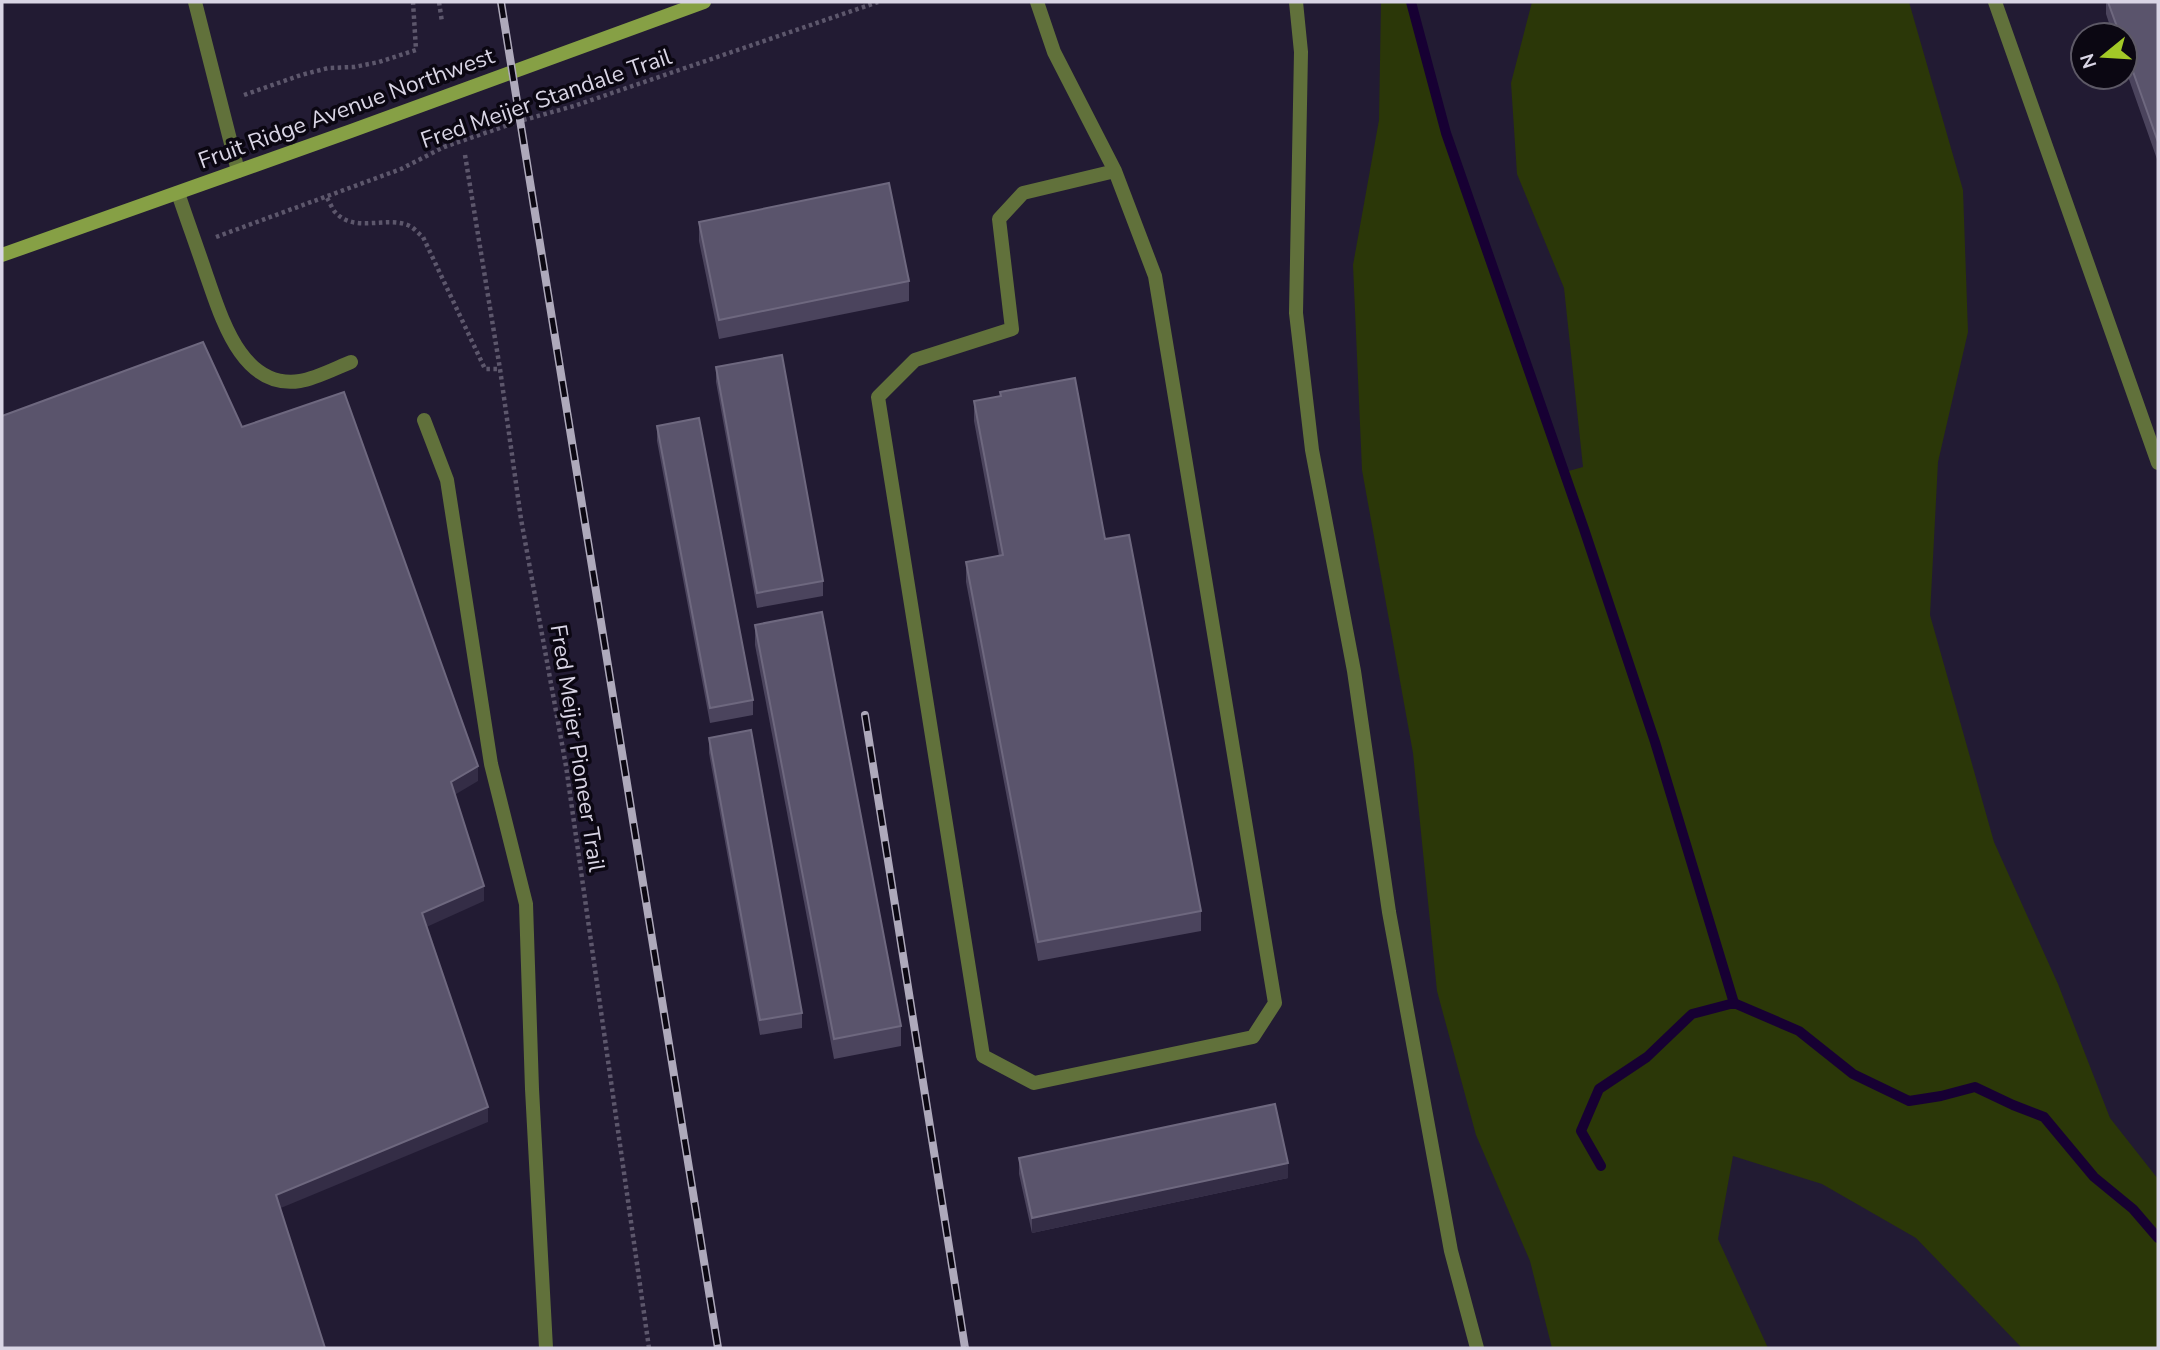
<svg xmlns="http://www.w3.org/2000/svg" width="2160" height="1350" font-family="'Nunito Sans',sans-serif">
<style>
.green{fill:#2b3708}
.lines{fill:none;stroke-linecap:round;stroke-linejoin:round}
.stream{stroke:#170033;stroke-width:10}
.path{stroke:#5d576c;stroke-width:4.5;stroke-dasharray:3.5 3.5;stroke-linecap:butt}
.lane{stroke:#61713b;stroke-width:14}
.secondary{stroke:#86a045;stroke-width:14}
.rail-casing{stroke:#aea9bb;stroke-width:8}
.rail{stroke:#0b0712;stroke-width:5;stroke-dasharray:16;stroke-linecap:butt}
.wall{fill:#4b445d}
.shaded-wall{fill:#342d46}
.building{fill:#5a546c;stroke:#6e687f;stroke-width:2}
.labels{text-anchor:middle;stroke-width:7;stroke-linejoin:round;paint-order:stroke}
.street-label{font-size:23px;fill:#d9d5e5;stroke:#0b0712}
</style>
<rect width="100%" height="100%" fill="#221b33"/>
<polygon class="green" points="1381,2 1411,2 1446,133 1565,472 1583,467 1564,288 1517,174 1511,83 1532,2 1909,2 1963,190 1968,332 1938,462 1930,615 1994,842 2058,984 2110,1118 2158,1179 2158,1348 2022,1348 1916,1238 1822,1184 1733,1156 1718,1239 1768,1348 1552,1348 1530,1261 1476,1135 1437,991 1413,753 1362,470 1353,265 1379,120"/>
<g class="lines">
<g class="stream">
<polyline points="1411,2 1446,133 1584,529 1655,742 1734,1003"/>
<polyline points="1601,1166 1581,1131 1599,1089 1647,1057 1692,1014 1734,1003 1799,1031 1853,1074 1909,1101 1941,1096 1975,1087 2013,1105 2044,1117 2094,1177 2133,1209 2158,1238"/>
</g>
<g class="path">
<polyline points="439,2 442,22"/>
<polyline points="244,95 301,75 328,68 354,67 379,62 416,50 413,2"/>
<polyline points="465,155 500,369 521,519 566,766 649,1348"/>
<path d="M 327,198 C 330,202 332,209 335,212 C 355,234 387,215 410,226 C 415,229 419,234 423,237 L 485,369 L 500,369"/>
<polyline points="216,237 401,169 444,147 520,121 574,106 878,2"/>
</g>
<g class="lane">
<polyline points="195,2 238,171"/>
<polyline points="1037,2 1054,52 1115,171 1155,276 1275,1003 1253,1037 1034,1083 983,1056 878,397 915,360 1012,329 999,219 1023,193 1115,171"/>
<polyline points="1296,2 1301,52 1296,313 1312,450 1354,671 1389,912 1451,1251 1477,1348"/>
<polyline points="1995,2 2158,463"/>
<path d="M 178,193 C 187,220 197,247 206,274 C 221,316 241,390 300,381 C 315,379 336,368 351,362"/>
<polyline points="424,420 447,480 491,764 526,904 532,1089 546,1348"/>
</g>
<polyline class="secondary" points="2,255 351,131 704,2"/>
<g class="rail-casing">
<g id="rail">
<polyline points="501,2 718,1348"/>
<polyline points="865,715 965,1348"/>
</g>
</g>
<use href="#rail" class="rail"/>
</g>
<g class="wall">
<polygon points="2106,2 2158,2 2158,162 2125,68 2125,35 2113,35 2106,14"/>
<polygon points="699,222 909,281 909,301 719,339 699,241"/>
<polygon points="716,367 823,581 823,596 757,608 716,382"/>
<polygon points="1000,392 1105,539 1201,911 1201,931 1038,961 966,582 966,562 999,556 974,421 974,401 1000,397"/>
<polygon points="657,426 753,700 753,715 710,723 657,441"/>
<polygon points="755,625 901,1026 901,1046 834,1059 755,645"/>
<polygon points="709,738 802,1013 802,1028 760,1035 709,753"/>
<polygon points="1019,1158 1288,1178 1032,1233 1019,1174"/>
</g>
<g class="shaded-wall">
<polygon points="478,766 478,781 451,797 451,782"/>
<polygon points="484,886 484,901 422,929 422,913"/>
<polygon points="488,1107 488,1122 276,1210 276,1195"/>
<polygon points="1288,1163 1288,1178 1032,1233 1032,1218"/>
</g>
<g class="building">
<polygon points="2108,2 2158,2 2158,142 2125,49 2125,35 2120,35"/>
<polygon points="889,183 909,281 719,320 699,222"/>
<polygon points="203,342 242,427 344,392 478,766 451,782 484,886 422,913 488,1107 276,1195 325,1348 2,1348 2,416"/>
<polygon points="782,355 823,581 757,593 716,367"/>
<polygon points="1075,378 1105,539 1129,535 1201,911 1038,942 966,562 1003,555 974,401 1001,396 1000,392"/>
<polygon points="699,418 753,700 710,708 657,426"/>
<polygon points="822,612 901,1026 834,1039 755,625"/>
<polygon points="751,730 802,1013 760,1020 709,738"/>
<polygon points="1275,1104 1288,1163 1032,1218 1019,1158"/>
</g>
<g class="labels">
<g class="street-label">
<text transform="translate(546 98) rotate(-19)" y="8">Fred Meijer Standale Trail</text>
<text transform="translate(346 108) rotate(-20)" y="8">Fruit Ridge Avenue Northwest</text>
<text transform="translate(578 748) rotate(81)" y="8">Fred Meijer Pioneer Trail</text>
</g>
</g>
<rect width="2160" height="1350" fill="none" stroke="#d9d5e5" stroke-width="7"/>
<g transform="translate(2104 56) rotate(252)"><circle r="33" fill="#0b0712" stroke="#5d5966" stroke-width="2"/>
<path d="M0-5L12 26L0 18L-12 26Z" fill="#a3c927"/>
<text y="-10" font-size="19" font-weight="bold" text-anchor="middle" fill="#d9d5e5">N</text>
</g>
</svg>
